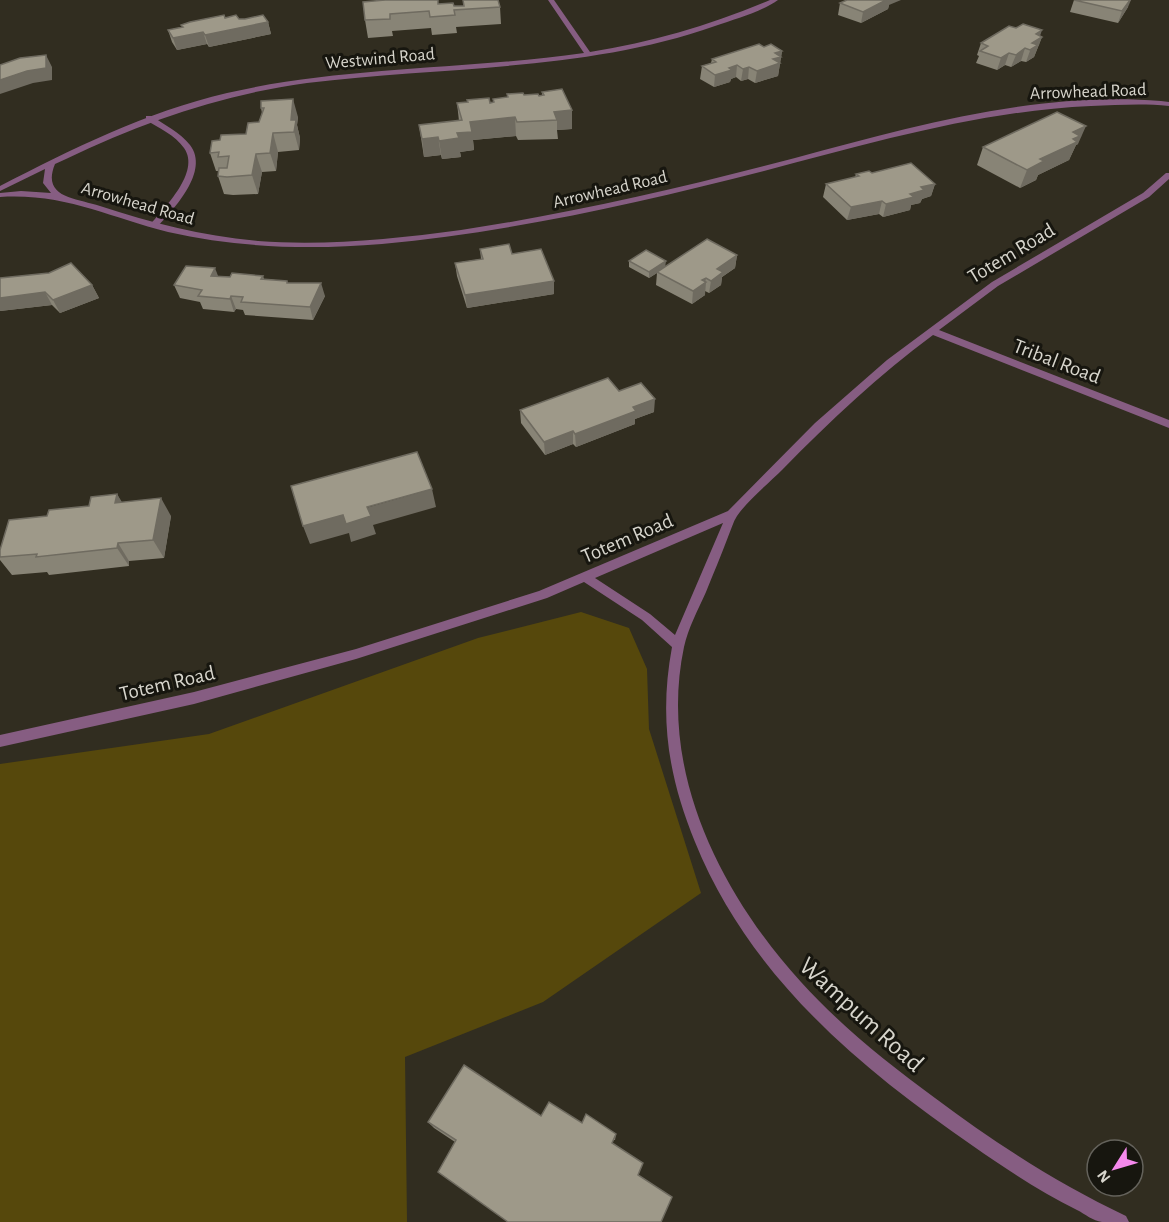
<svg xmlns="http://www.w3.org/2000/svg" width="1169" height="1222" font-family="'Alegreya Sans',sans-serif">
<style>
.green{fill:#56480c}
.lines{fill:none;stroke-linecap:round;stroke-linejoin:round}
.lane{fill:#865d82;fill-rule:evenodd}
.street{fill:#865d82;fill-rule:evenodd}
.wall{fill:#888476}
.shaded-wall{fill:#6f6b60}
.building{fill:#9e9989;stroke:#6f6b60;stroke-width:1.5}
.labels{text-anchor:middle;stroke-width:6;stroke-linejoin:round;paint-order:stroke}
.far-street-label{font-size:18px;fill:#d7d5cc;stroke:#17160f}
.street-label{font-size:21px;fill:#d7d5cc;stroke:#17160f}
.near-street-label{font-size:26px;fill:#d7d5cc;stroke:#17160f}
</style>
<rect width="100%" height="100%" fill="#312d20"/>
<polygon class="green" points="581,612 629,628 647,669 649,729 701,893 543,1002 405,1057 407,1222 0,1222 0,764 209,734 478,638"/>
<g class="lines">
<path class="lane" d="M 146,116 L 152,116 C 164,125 180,132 190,145 C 210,171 174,209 157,227 L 154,228 L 150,225 C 164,208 201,172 184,148 C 175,135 159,128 146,120 Z"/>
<g class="street">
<path d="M 548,0 L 554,0 L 590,52 C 653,42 711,25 770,0 L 778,0 C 761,12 736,19 715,26 C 584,72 444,66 307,83 C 220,95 145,121 66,159 L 55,164 C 41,198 76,198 100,206 C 151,223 203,236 258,241 C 325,246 394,239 461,230 C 574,213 685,187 795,158 C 914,126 1037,91 1161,101 L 1169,102 L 1169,106 C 1143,103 1117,105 1091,106 C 979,111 872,143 764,171 C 639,203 511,232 382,244 C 310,250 239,248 168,232 C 108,217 65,193 0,197 L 0,193 L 21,191 L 51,193 L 43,183 L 45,169 L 0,191 L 0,186 C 72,149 146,112 227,93 C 344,66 466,70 584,53 Z"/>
<path d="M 1166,173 L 1169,173 L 1169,179 L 1149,197 L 998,286 L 939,330 L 1169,420 L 1169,428 L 933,335 C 879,375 830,421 783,469 C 769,483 748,500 737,516 C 733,522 731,530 728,537 C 721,556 713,574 706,592 C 698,610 688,628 684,647 C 658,770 720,893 801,982 C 840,1025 887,1063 935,1098 C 995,1143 1058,1184 1126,1216 L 1129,1222 C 1120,1222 1110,1222 1102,1222 C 1093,1221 1085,1214 1077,1210 C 1041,1192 1006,1169 973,1146 C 857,1066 749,975 695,842 C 668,776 659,717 672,647 L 642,620 L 584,582 L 547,598 L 356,659 L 194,704 L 0,747 L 0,735 L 194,692 L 356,649 L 539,591 L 728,511 L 815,423 L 887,360 L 992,282 L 1143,193 ZM 723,523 L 675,635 L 650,614 L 595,578 Z"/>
</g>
</g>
<g class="wall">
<polygon points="463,0 500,7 501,24 456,27 457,33 432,35 431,28 392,31 393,36 368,38 365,20 363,2 438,4 454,6 464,6"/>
<polygon points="1074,0 1128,7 1118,23 1070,12"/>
<polygon points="840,3 889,5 888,9 861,23 838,15"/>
<polygon points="225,18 268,22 271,34 209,47 207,44 177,50 172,42 168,30 182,27 181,25"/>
<polygon points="1016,28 1042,37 1034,57 1026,62 1021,61 1011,67 1005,65 997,70 976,63 979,56 977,55 981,43"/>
<polygon points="764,47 782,51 778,76 755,83 748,79 741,81 736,77 731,79 730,82 714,87 700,79 702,66 711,63 712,59"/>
<polygon points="542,92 572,129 557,130 558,139 518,140 516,136 473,140 474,150 460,152 461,157 442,159 441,155 424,157 419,125 459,121 457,103 467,103 467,100 493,102 493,99 507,98 507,94 542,96"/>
<polygon points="261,101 298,117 297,125 300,138 299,150 278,152 276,171 262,172 258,194 233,195 224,194 218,176 219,171 216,171 210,153 220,140 246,134 259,122 262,113 261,108"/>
<polygon points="1078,144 1076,145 1069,160 1038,175 1036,180 1020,188 977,165 983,147"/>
<polygon points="872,173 935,184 931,196 922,199 920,203 911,205 910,210 883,217 879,214 847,220 823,197 826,184 855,177 856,174"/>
<polygon points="480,249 512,254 554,294 467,308 457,276 455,263 481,259"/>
<polygon points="737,255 735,268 722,277 721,285 709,293 705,291 705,295 692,304 656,285 657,273 649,278 629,267 629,261 665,266"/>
<polygon points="218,276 230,277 263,276 264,279 287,281 288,283 325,296 313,320 245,315 243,310 236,309 234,312 203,309 200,302 180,298 174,285"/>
<polygon points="0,278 92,285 99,298 60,313 52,305 0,311"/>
<polygon points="619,391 654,412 635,419 635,424 576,447 573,444 545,455 521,423 520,410"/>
<polygon points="117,494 121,502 171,516 164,558 129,561 129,566 49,575 47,572 12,575 0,560 0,550 47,516 89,506"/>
<polygon points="541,1116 582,1123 616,1134 615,1140 455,1142 434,1128 428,1122"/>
</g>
<g class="shaded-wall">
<polygon points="885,0 901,0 889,5 888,9 861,23 863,12"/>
<polygon points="1130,0 1131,0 1128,7 1118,23 1122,11"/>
<polygon points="268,22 271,34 209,47 205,35"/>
<polygon points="1042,30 1039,39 1042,37 1034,57 1026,62 1036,34"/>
<polygon points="203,32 207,44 177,50 173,38"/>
<polygon points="1025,48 1021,61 1011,67 1016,55"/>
<polygon points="782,51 778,76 755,83 757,71 775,53"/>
<polygon points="1009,53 1005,65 997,70 1001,58"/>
<polygon points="46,55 52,67 52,80 33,83 0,94 0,80 27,71"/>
<polygon points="737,65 736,77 731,79 730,82 714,87 715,75 729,68"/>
<polygon points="749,67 748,79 741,81 743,69"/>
<polygon points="293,99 298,117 297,125 300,138 299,150 291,120"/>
<polygon points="572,110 572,129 557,130 557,120 554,112"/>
<polygon points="515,117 516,136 473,140 474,150 460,152 461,157 442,159 439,141 470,122"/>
<polygon points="1086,126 1078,144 1076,145 1069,160 1038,175 1036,180 1020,188 1027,170 1073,132"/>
<polygon points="273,133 278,152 276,171 270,153"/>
<polygon points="438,137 441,155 424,157 422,139"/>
<polygon points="256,154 262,172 258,194 252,175"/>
<polygon points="935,184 931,196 922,199 920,203 911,205 910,210 883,217 886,204 910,194 921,187"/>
<polygon points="882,201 879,214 847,220 851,207"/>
<polygon points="737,255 735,268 722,277 721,285 709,293 711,281 717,269"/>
<polygon points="666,261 665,268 657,272 657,273 649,278 649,272"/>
<polygon points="215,268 220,281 211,276"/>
<polygon points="706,278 705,283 706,282 705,295 692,304 693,291 702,280"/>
<polygon points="554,281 554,294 467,308 465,295"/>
<polygon points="321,283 325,296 313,320 310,307"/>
<polygon points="92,285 99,298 60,313 53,300"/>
<polygon points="45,292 52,305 0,311 0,298"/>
<polygon points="231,296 236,309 234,312 230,299"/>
<polygon points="655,399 654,412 635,419 635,424 576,447 575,434 633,407"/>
<polygon points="573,431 573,444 545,455 544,442"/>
<polygon points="432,489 436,507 373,525 376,534 351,542 349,533 310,544 303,526"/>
<polygon points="117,494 128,512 115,503"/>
<polygon points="161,498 171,516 164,558 153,540"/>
<polygon points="118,543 129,561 129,566 117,548"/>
</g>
<g class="building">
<polygon points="385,0 438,0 438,4 453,3 454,6 464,6 463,0 498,0 500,7 454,10 455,15 430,17 429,11 390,14 390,19 365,20 363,2"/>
<polygon points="847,0 886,0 863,12 840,3"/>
<polygon points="1074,0 1130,0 1122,11"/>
<polygon points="224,15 225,18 236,15 239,19 245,19 263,15 268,22 205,35 203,32 173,38 168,30 183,27 181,25 190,22"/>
<polygon points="1023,24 1042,30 1036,34 1042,37 1032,43 1038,45 1030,50 1025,48 1016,55 1009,53 1001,58 980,51 988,46 981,43 1009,26 1016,28"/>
<polygon points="759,44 764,47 771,44 782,51 775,53 781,57 773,59 780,63 757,71 749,67 743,69 737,65 729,68 732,70 715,75 702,66 716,62 712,59"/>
<polygon points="46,55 46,68 27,71 0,80 0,65 20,58"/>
<polygon points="562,89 572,110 554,112 557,120 517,122 515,117 470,122 472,132 457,133 459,138 439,141 438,137 422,139 419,125 462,120 457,103 468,102 467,100 489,98 490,103 494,102 493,99 508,97 507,94 523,93 524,95 538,94 539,96 544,95 542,92"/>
<polygon points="293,99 291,120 296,120 294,132 273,133 270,153 256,154 252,175 227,177 218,176 219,168 227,168 229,156 218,157 219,152 210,153 212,141 220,140 221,135 246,134 248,123 259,122 264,108 261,108 261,101"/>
<polygon points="1057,112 1086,126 1073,132 1080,136 1073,139 1077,142 1040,159 1044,161 1027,170 983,147"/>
<polygon points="911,163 935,184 921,187 924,190 910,194 914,197 886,204 882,201 851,207 826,184 859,176 856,174 869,171 872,173"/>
<polygon points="707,239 737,255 717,269 723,272 711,281 706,278 702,280 706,282 693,291 657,272"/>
<polygon points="509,244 512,254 541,249 554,281 465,295 455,263 483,259 480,249"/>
<polygon points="646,250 666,261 649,272 629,261"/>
<polygon points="71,263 92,285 53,300 45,292 0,298 0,278 49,273"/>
<polygon points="186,266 215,268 211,276 230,277 232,273 263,276 261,279 287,281 287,283 321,283 310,307 241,302 243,297 231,296 230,299 198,296 202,290 174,285"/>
<polygon points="608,378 619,391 641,383 655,399 633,407 636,411 575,434 573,431 544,442 520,410"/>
<polygon points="417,452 432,489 367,507 371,516 346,524 343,515 303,526 291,486"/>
<polygon points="117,494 115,503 161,498 153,540 118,543 117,548 36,557 37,554 0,557 0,550 9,520 47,516 49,510 89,506 91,497"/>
<polygon points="464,1065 541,1116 549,1102 582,1123 586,1114 616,1134 612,1143 643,1163 638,1175 672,1197 661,1222 508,1222 438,1172 456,1140 428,1122"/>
</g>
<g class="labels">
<g class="far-street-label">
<text transform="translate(380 58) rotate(-5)" y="6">Westwind Road</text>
<text transform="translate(1088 91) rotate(-2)" y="6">Arrowhead Road</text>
<text transform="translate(610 189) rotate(-13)" y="6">Arrowhead Road</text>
<text transform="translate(138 203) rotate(16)" y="6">Arrowhead Road</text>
</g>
<g class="street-label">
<text transform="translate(1011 253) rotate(-31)" y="7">Totem Road</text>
<text transform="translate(1057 361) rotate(21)" y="7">Tribal Road</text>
<text transform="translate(627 538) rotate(-23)" y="7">Totem Road</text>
<text transform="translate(167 683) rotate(-13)" y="7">Totem Road</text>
</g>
<g class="near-street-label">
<text transform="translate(862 1014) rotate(42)" y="9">Wampum Road</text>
</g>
</g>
<g transform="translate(1115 1168) rotate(233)"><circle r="28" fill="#17160f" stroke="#64625b" stroke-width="1.5"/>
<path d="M0-4.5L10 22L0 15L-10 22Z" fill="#f689ed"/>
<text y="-9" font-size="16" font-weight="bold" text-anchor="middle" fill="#d7d5cc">N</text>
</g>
</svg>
